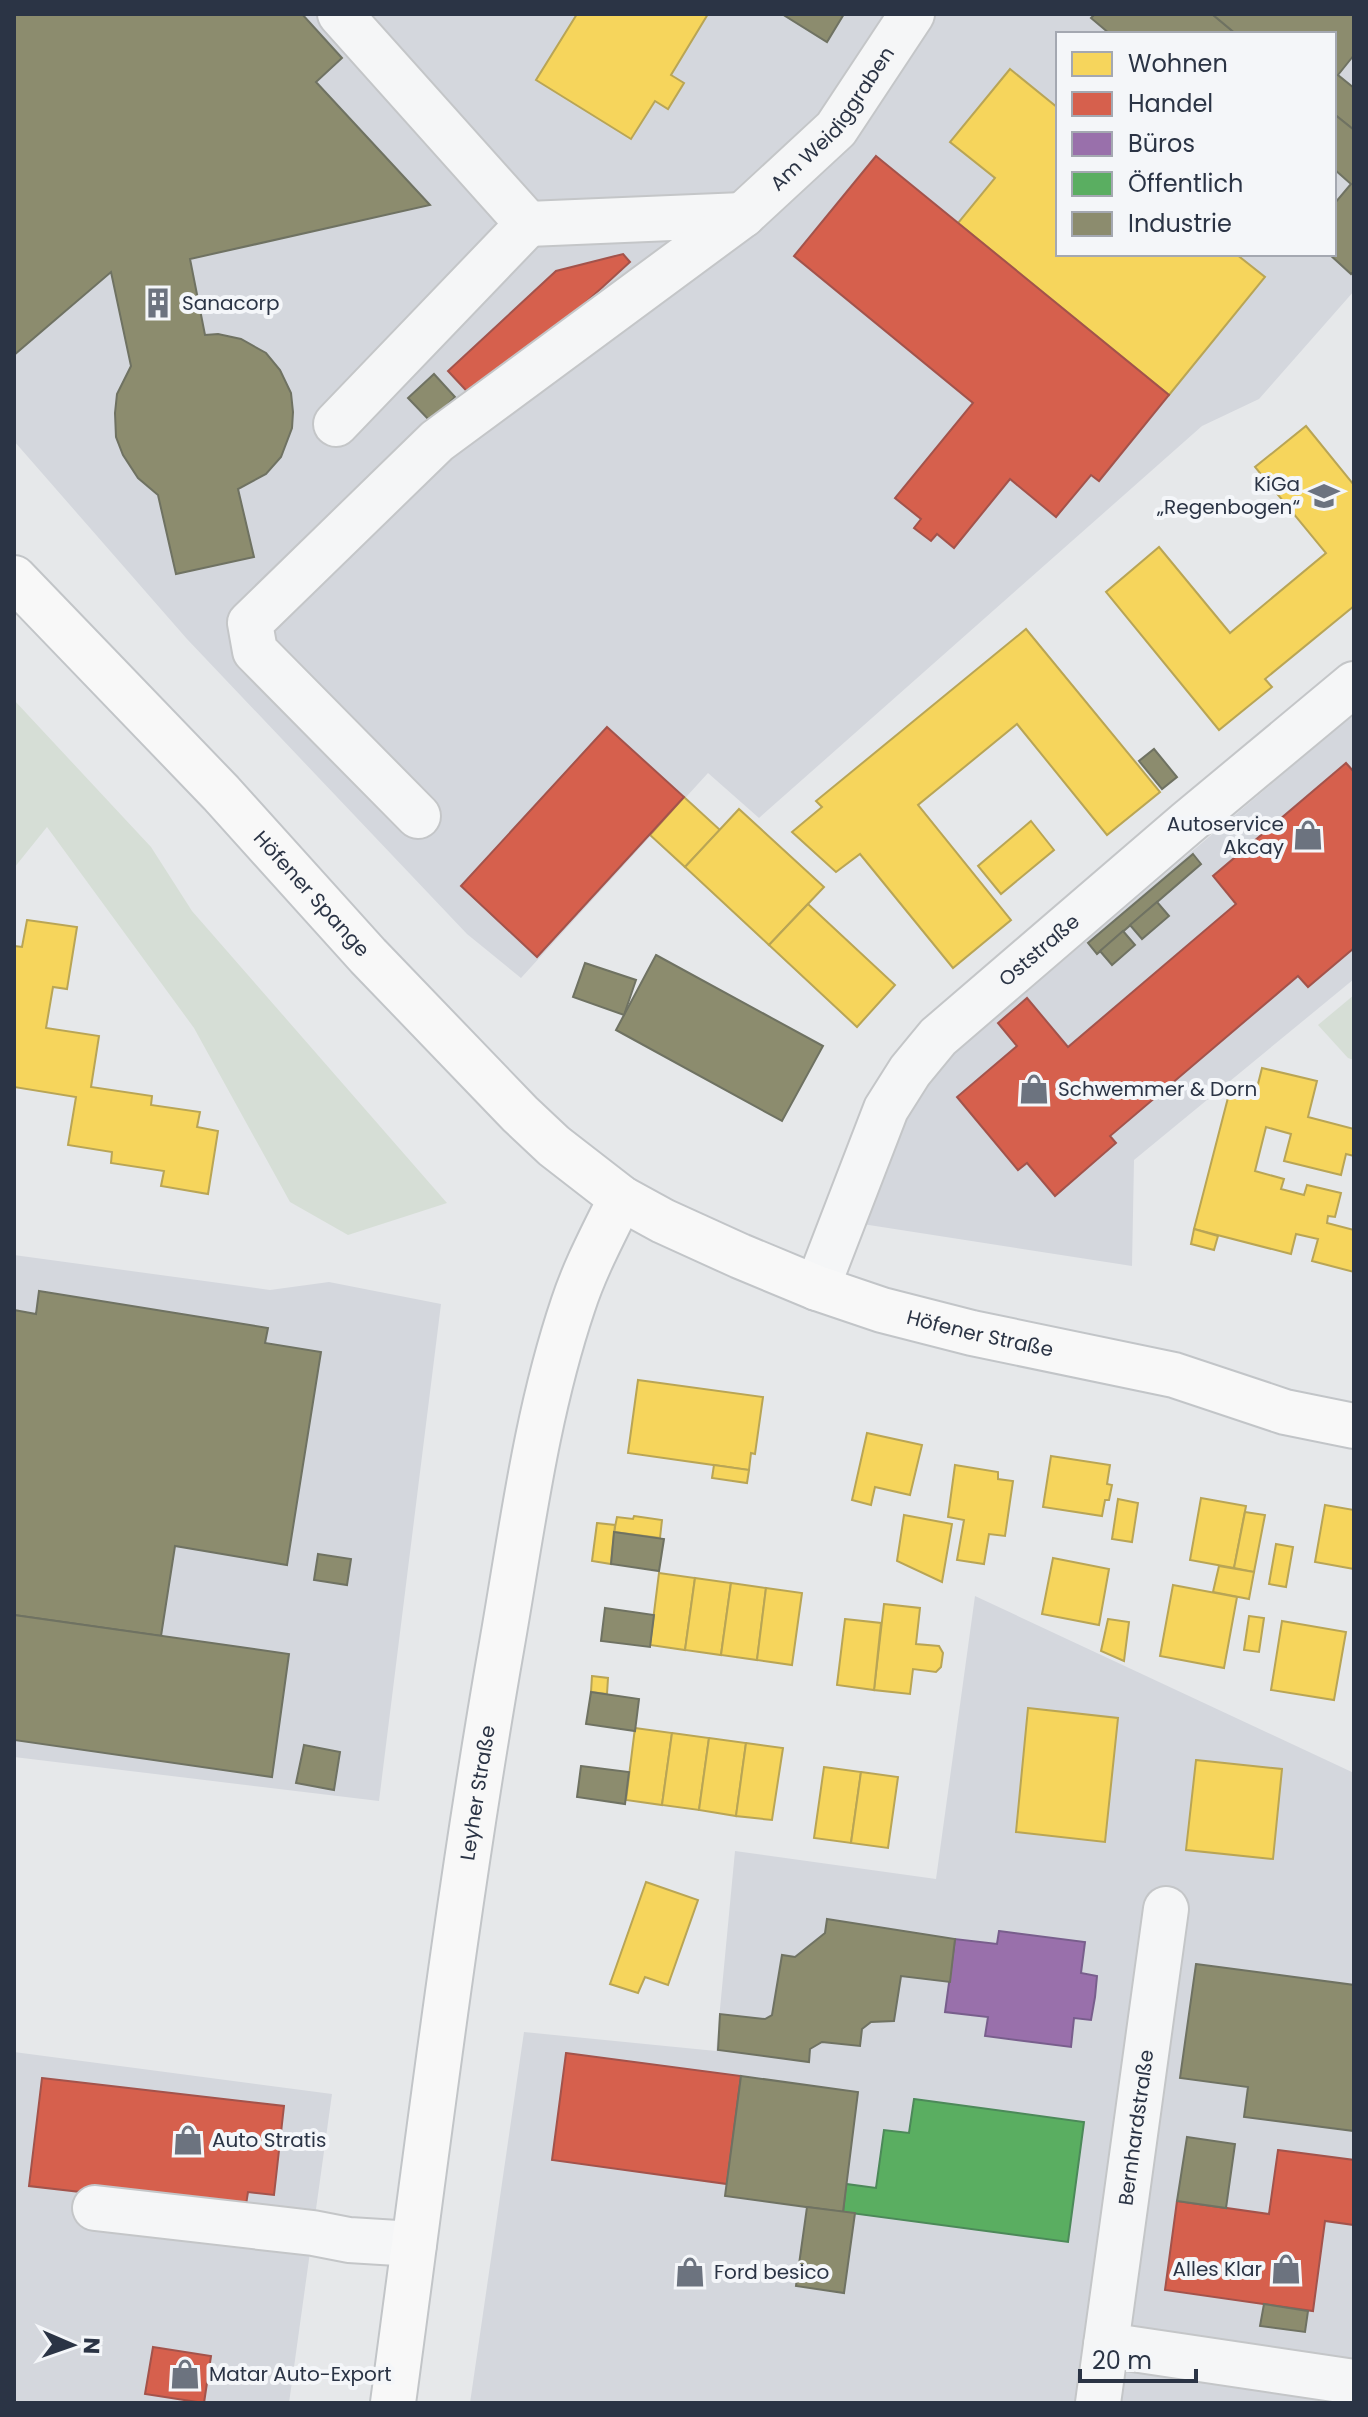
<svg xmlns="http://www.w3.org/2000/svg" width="1368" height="2417" font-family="Poppins,sans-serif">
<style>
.built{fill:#d4d7dd;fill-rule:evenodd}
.green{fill:#d6ded6}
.homes{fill:#f6d55c;stroke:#b9a555;stroke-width:2}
.shops{fill:#d6604d;stroke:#a3534b;stroke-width:2}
.offices{fill:#9970ab;stroke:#785e8c;stroke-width:2}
.public{fill:#5aae61;stroke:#4c8959;stroke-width:2}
.industry{fill:#8c8c6e;stroke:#6f7262;stroke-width:2}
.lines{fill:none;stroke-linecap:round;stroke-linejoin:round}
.minor-casing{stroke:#c4c6c8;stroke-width:48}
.major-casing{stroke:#c2c5c8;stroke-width:48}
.minor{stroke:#f5f6f7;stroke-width:44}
.major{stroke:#f8f8f8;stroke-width:44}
.labels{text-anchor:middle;stroke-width:8;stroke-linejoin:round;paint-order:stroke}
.street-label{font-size:20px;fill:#2b3445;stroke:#f4f6f9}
.poi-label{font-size:20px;fill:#2b3445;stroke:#f4f6f9;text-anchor:start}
</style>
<rect width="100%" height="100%" fill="#e6e8ea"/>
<g class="built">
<path d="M 14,14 L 1354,14 L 1354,291 L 1259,399 L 1202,426 L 759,818 L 708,773 L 521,978 L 467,934 L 187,639 L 14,441 ZM 1058,34 L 1334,34 L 1334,254 L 1058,254 Z"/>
<polygon points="1354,714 1354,979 1134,1160 1132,1266 824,1218 876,1119"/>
<polygon points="14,1255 270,1290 329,1282 441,1304 379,1801 14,1757"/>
<polygon points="975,1596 1354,1773 1354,2403 470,2403 524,2032 716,2051 735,1851 936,1879"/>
<polygon points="14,2052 332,2094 289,2403 14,2403"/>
</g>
<g class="green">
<polygon points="14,700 151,847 192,911 447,1203 348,1235 290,1202 194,1028 47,827 14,868"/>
<polygon points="1354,995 1354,1060 1348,1058 1318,1025"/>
</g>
<g class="homes">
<polygon points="577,14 708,14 671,75 684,83 668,109 655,101 631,139 536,80"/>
<polygon points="1010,69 1058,108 1058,254 1236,254 1265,277 1169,395 958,223 995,178 950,142"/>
<polygon points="1306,426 1354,485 1354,606 1265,679 1272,687 1219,730 1106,592 1159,547 1230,633 1326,553 1255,467"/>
<polygon points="1026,629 1160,792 1107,835 1017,724 918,805 1011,920 953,968 860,854 836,872 792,832 822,807 816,801"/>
<polygon points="684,797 720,830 685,867 650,835"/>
<polygon points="739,809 824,887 769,945 685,867"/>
<polygon points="1031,821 1054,850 1001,894 978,866"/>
<polygon points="808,904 895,985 857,1027 769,945"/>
<polygon points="27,920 77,927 67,989 53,987 46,1028 99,1036 91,1087 152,1096 151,1105 200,1112 197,1127 218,1131 208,1194 161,1186 164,1171 111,1163 112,1152 68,1145 76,1097 14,1087 14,946 22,947"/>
<polygon points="1262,1068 1317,1081 1308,1117 1354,1129 1354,1156 1346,1154 1341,1175 1284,1161 1291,1134 1266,1127 1255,1171 1284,1179 1281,1189 1304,1195 1307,1185 1341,1193 1335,1217 1328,1216 1327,1223 1354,1230 1354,1272 1312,1261 1318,1239 1296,1234 1291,1254 1194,1229 1230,1090 1255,1096"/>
<polygon points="1194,1229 1218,1236 1214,1250 1191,1244"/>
<polygon points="638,1380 763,1397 755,1454 751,1453 749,1470 628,1453"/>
<polygon points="867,1433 922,1445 910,1495 875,1487 871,1505 852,1500"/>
<polygon points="1051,1456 1110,1465 1107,1484 1112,1485 1109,1500 1105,1500 1102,1516 1043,1507"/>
<polygon points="714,1465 749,1470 747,1483 712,1478"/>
<polygon points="955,1465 998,1472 998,1479 1013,1481 1005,1536 989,1534 984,1564 957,1560 964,1520 948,1517"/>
<polygon points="1201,1498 1246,1506 1234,1568 1190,1560"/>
<polygon points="1118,1499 1138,1503 1132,1542 1112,1539"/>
<polygon points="1325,1505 1354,1510 1354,1569 1315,1562"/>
<polygon points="1245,1512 1265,1515 1254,1572 1234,1568"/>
<polygon points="904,1515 952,1524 942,1582 897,1561"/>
<polygon points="634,1516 662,1520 660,1538 614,1532 617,1517 633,1519"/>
<polygon points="597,1523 615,1525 611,1564 592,1561"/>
<polygon points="1276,1544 1293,1547 1286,1587 1269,1584"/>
<polygon points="1053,1558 1109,1569 1099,1625 1042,1614"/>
<polygon points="1219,1566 1254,1572 1249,1599 1213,1592"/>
<polygon points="659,1573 695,1578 685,1650 650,1645"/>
<polygon points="695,1578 731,1583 721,1655 685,1650"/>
<polygon points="731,1583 766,1588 757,1660 721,1655"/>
<polygon points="1173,1585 1237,1597 1224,1668 1160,1656"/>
<polygon points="766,1588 802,1593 792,1665 757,1660"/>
<polygon points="884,1604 920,1608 916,1644 939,1646 943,1653 941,1667 936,1672 913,1669 910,1694 874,1690"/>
<polygon points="1249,1616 1264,1618 1259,1652 1244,1650"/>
<polygon points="845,1619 881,1623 874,1690 837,1685"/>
<polygon points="1108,1619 1129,1622 1124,1661 1101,1651"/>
<polygon points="1282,1621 1346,1632 1334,1700 1271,1690"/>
<polygon points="592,1676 608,1678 607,1694 591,1692"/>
<polygon points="1028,1708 1118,1718 1105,1842 1016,1832"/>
<polygon points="635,1728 672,1733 662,1805 626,1800"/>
<polygon points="672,1733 709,1738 699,1810 662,1805"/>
<polygon points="709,1738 746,1743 736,1816 699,1810"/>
<polygon points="746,1743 783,1748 772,1820 736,1816"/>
<polygon points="1196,1760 1282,1769 1273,1859 1186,1850"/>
<polygon points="824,1767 861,1772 851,1843 814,1838"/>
<polygon points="861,1772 898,1777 888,1848 851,1843"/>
<polygon points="646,1882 698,1900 668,1985 645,1977 638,1993 610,1984"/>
</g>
<g class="shops">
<polygon points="876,156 1169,395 1099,481 1091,475 1056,517 1010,479 954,548 937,534 931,541 914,528 921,519 895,498 973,403 794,256"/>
<polygon points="623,254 630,262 477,402 448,371 556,271"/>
<polygon points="607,727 684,797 537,957 461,886"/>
<polygon points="1346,763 1354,772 1354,948 1308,987 1298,976 1110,1136 1116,1143 1055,1196 1027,1163 1018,1170 957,1097 1017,1046 998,1023 1027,998 1068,1047 1236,904 1213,876"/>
<polygon points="566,2053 741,2076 727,2184 552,2160"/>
<polygon points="42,2078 284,2106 274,2195 248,2192 245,2211 29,2186"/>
<polygon points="1278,2150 1354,2160 1354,2225 1325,2221 1313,2311 1165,2290 1177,2201 1269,2214"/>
<polygon points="153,2347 211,2356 204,2403 145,2394"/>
</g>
<polygon class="offices" points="999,1931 1085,1942 1081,1973 1097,1976 1095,1997 1091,2020 1074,2018 1071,2047 985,2036 988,2017 945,2012 955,1939 997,1944"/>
<polygon class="public" points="914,2099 1084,2122 1068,2242 843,2212 846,2184 876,2188 884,2130 909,2133"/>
<g class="industry">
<polygon points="14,14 302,14 342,58 316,82 430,205 190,259 205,335 218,334 241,339 266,353 280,370 291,393 293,412 292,428 281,457 266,474 238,489 254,557 176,574 158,495 138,478 123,455 116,437 115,413 117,394 131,366 111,272 14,355"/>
<polygon points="782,14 844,14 827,42"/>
<polygon points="1095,14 1212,14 1236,34 1110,34 1091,18"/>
<polygon points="1212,14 1354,14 1354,55 1338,75 1354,88 1354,130 1334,114 1334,34 1236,34"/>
<polygon points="1334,114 1354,130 1354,271 1351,274 1329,254 1334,254 1334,204 1351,184 1334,169"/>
<polygon points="434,374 455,397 431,422 408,398"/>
<polygon points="1154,749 1177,777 1162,789 1139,761"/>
<polygon points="1193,854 1201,864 1097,954 1088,943"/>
<polygon points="1157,902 1169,916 1142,939 1130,925"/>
<polygon points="1123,931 1135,945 1112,965 1100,951"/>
<polygon points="656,955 823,1046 782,1121 616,1030"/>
<polygon points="585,963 636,980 624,1015 573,997"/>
<polygon points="39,1291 268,1328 265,1343 321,1352 287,1565 175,1546 161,1636 14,1615 14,1310 36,1314"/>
<polygon points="614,1532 664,1539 659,1571 611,1564"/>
<polygon points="318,1554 351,1559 347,1585 314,1580"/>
<polygon points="605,1608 654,1615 650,1647 601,1641"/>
<polygon points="14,1615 289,1654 272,1777 14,1740"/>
<polygon points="591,1692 639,1699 635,1731 586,1724"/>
<polygon points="304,1745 340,1752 334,1790 296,1783"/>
<polygon points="581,1766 629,1772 625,1804 577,1797"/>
<polygon points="827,1919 955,1939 950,1982 901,1976 894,2021 871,2022 862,2029 860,2046 822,2042 810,2049 809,2062 718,2050 720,2014 765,2019 772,2015 782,1955 795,1957 825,1933"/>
<polygon points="1196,1964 1354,1985 1354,2131 1244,2117 1248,2087 1180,2078"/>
<polygon points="741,2076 858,2092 843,2212 725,2196"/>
<polygon points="1187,2137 1235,2144 1226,2208 1177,2201"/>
<polygon points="807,2207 855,2213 844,2293 796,2286"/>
<polygon points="1264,2304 1308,2311 1305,2332 1260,2326"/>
</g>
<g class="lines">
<g class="minor-casing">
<g id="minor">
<polyline points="340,14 528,224 743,215"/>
<polyline points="336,424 528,224"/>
<path id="s1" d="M 418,816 L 255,651 L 250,623 L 437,441 L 743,215 L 836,129 L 912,14"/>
<path id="s2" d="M 817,1288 L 886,1109 L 910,1071 L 938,1037 L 1187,823 L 1354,684"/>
<polyline points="95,2208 313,2233 349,2240 414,2244"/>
<polyline points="1106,2345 1354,2382"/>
<path id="s3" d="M 1098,2403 L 1166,1909"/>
</g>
</g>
<g class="major-casing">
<g id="major">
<path id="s4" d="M 14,578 L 221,793 L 368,956 L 520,1114 L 554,1146 L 621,1198 L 663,1221 L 740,1256 L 817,1288 L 882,1310 L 972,1333 L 1174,1375 L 1285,1412 L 1354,1426"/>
<path id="s5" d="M 393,2403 C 427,2150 458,1895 502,1644 C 522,1530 536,1415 573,1305 C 585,1268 604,1233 621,1198"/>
</g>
</g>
<use href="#minor" class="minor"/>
<use href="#major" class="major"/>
</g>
<defs>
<g id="building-bare" transform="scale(2.4)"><path d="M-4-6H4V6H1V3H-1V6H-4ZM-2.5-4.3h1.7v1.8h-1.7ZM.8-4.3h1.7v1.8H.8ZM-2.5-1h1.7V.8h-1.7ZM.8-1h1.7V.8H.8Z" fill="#6c737f" stroke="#f4f6f9" stroke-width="2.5" paint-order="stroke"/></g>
<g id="school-bare" transform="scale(2.4)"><path d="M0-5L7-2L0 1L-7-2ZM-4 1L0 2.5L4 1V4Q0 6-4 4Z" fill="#6c737f" stroke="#f4f6f9" stroke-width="2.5" paint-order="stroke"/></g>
<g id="shop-bare" transform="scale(2.4)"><path d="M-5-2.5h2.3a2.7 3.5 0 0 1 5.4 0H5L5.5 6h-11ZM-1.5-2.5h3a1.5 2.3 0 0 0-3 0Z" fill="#6c737f" stroke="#f4f6f9" stroke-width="2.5" paint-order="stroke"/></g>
</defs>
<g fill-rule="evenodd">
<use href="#building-bare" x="158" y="303"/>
<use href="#school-bare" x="1324" y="496"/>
<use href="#shop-bare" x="1308" y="835"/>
<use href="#shop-bare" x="1034" y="1089"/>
<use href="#shop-bare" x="188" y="2140"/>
<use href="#shop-bare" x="1286" y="2269"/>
<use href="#shop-bare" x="690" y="2272"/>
<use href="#shop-bare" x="185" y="2374"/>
</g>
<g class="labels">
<g class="street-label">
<text dy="7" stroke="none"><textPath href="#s1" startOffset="1034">Am Weidiggraben</textPath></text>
<text dy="7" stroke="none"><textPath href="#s4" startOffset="434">Höfener Spange</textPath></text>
<text dy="7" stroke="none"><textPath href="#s2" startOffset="414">Oststraße</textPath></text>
<text dy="7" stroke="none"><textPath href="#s4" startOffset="1254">Höfener Straße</textPath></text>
<text dy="7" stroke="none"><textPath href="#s5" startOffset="616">Leyher Straße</textPath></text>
<text dy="7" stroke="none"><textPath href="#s3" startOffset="278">Bernhardstraße</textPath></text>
</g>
<g class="poi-label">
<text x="182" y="310">Sanacorp</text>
<text x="1300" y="491" text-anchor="end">KiGa<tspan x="1300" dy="23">„Regenbogen“</tspan></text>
<text x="1284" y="831" text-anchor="end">Autoservice<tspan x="1284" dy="23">Akcay</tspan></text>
<text x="1058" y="1096">Schwemmer &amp; Dorn</text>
<text x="212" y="2147">Auto Stratis</text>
<text x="1262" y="2276" text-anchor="end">Alles Klar</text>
<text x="714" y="2279">Ford besico</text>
<text x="209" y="2381">Matar Auto-Export</text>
</g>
</g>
<rect width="1368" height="2417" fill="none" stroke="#2b3445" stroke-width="32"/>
<rect x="1056" y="32" width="280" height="224" fill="#f4f6f9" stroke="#a4a8b1" stroke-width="2"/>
<rect x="1072" y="52" width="40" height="24" fill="#f6d55c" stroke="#a4a8b1" stroke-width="2"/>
<text x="1128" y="72" font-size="24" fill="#2b3445">Wohnen</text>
<rect x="1072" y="92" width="40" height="24" fill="#d6604d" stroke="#a4a8b1" stroke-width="2"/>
<text x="1128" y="112" font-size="24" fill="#2b3445">Handel</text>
<rect x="1072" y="132" width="40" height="24" fill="#9970ab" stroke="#a4a8b1" stroke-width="2"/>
<text x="1128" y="152" font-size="24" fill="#2b3445">Büros</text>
<rect x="1072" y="172" width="40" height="24" fill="#5aae61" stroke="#a4a8b1" stroke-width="2"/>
<text x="1128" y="192" font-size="24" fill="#2b3445">Öffentlich</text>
<rect x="1072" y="212" width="40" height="24" fill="#8c8c6e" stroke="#a4a8b1" stroke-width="2"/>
<text x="1128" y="232" font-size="24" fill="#2b3445">Industrie</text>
<g transform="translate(72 2345) rotate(92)" stroke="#f4f6f9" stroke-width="6" paint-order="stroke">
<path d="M0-6L14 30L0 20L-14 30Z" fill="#2b3445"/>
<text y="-12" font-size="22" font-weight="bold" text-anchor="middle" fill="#2b3445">N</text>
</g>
<path d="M1080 2369v12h116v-12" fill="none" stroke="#2b3445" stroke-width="4"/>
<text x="1092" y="2369" font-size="24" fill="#2b3445" stroke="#f4f6f9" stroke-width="6" paint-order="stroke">20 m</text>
</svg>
